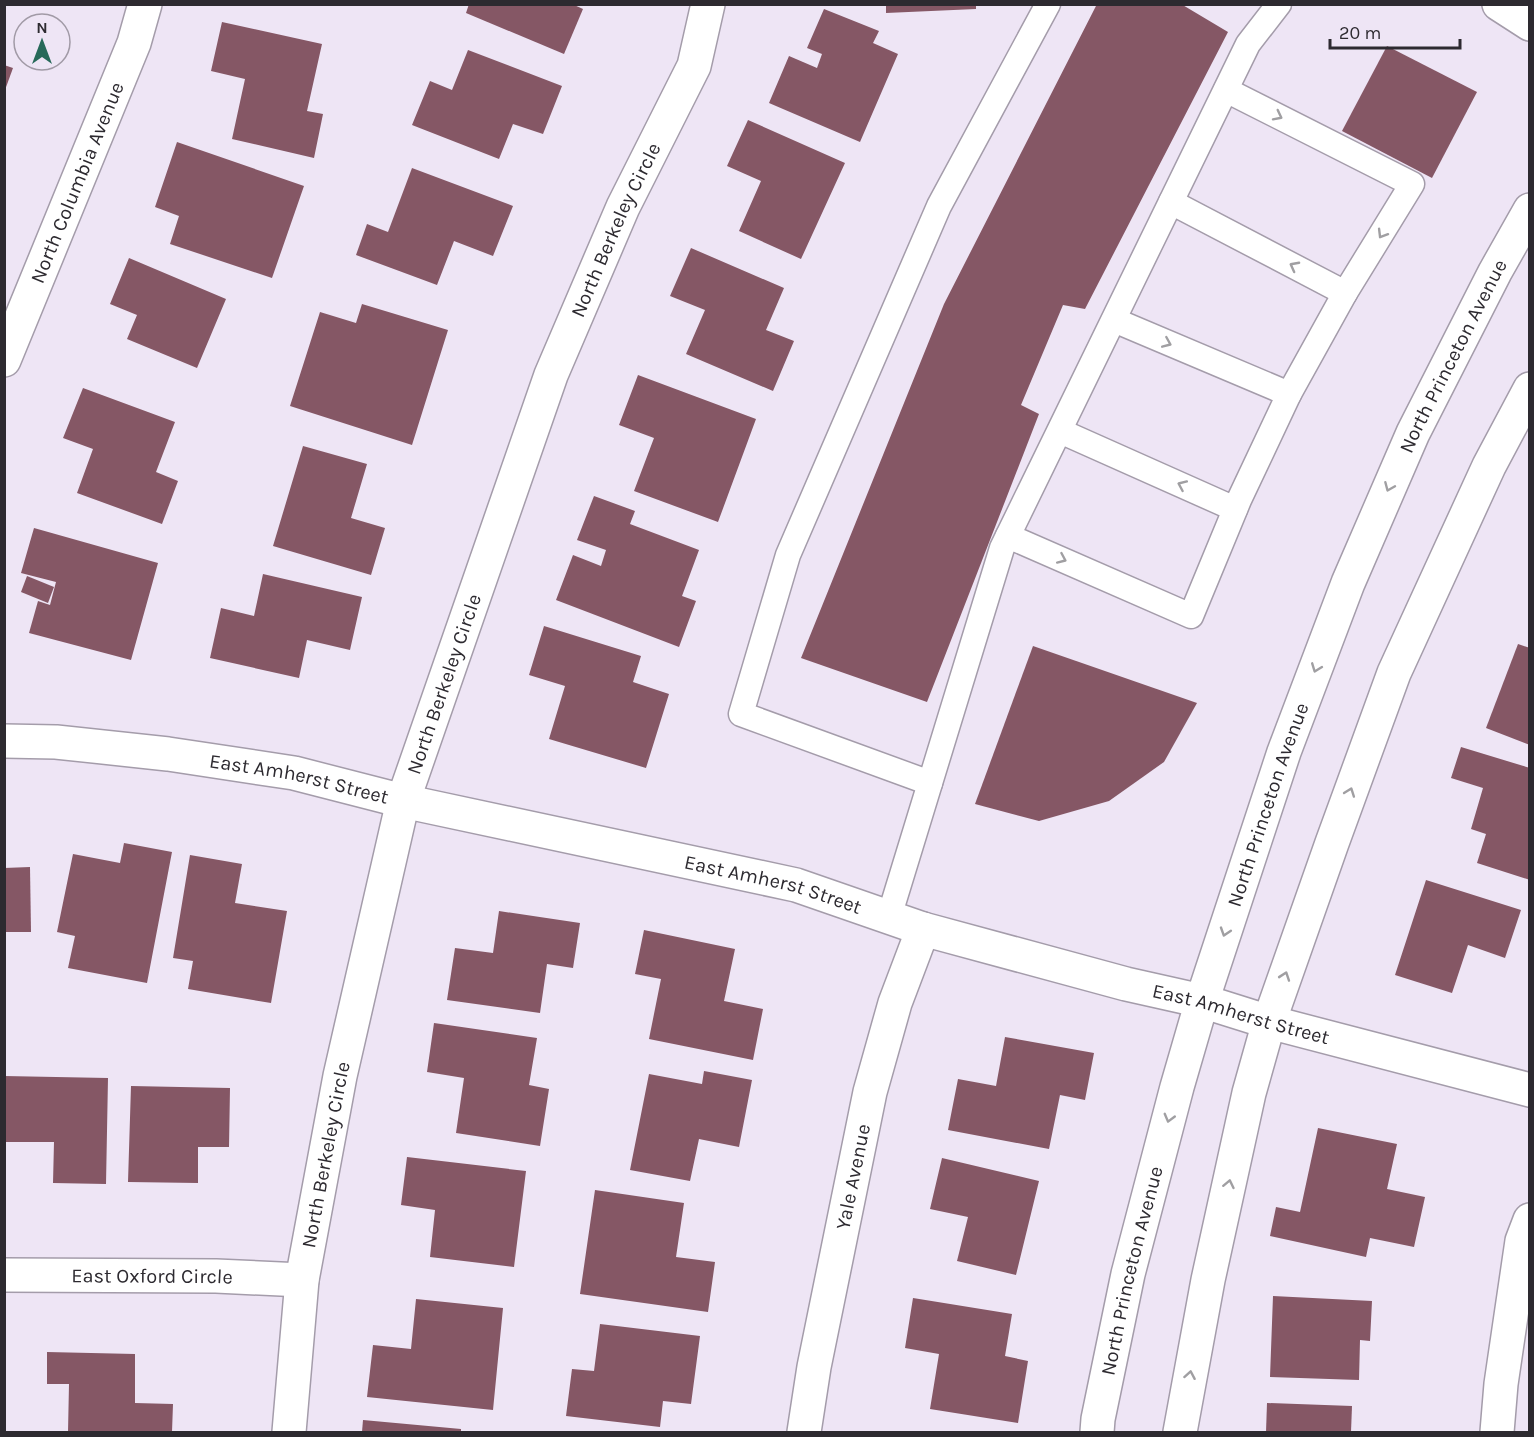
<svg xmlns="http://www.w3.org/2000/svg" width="1534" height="1437" font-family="Karla,sans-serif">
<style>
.building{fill:#855765}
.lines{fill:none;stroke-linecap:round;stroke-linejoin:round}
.service-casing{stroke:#a49caa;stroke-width:27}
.minor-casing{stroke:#a49caa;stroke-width:36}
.tertiary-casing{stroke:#a49caa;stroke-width:36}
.service{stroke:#fff;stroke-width:24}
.minor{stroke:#fff;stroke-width:33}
.tertiary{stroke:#fff;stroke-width:33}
.oneway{stroke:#a09fa2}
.labels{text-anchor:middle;stroke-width:6;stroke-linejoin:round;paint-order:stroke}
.street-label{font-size:20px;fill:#2d2a30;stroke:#eee5f5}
</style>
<rect width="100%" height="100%" fill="#eee5f5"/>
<g class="building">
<polygon points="469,4 572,4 583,9 564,54 466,13"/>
<polygon points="886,4 976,4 976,9 886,13"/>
<polygon points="1097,4 1181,4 1228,32 1085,309 1063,305 1021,405 1039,414 927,702 801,658 944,304"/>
<polygon points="824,9 879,31 873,43 898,54 860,142 769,103 789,56 817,68 822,54 807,48"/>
<polygon points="222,22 322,44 307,111 323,114 314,158 232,139 245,79 211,71"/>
<polygon points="1387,46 1477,92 1432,178 1342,131"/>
<polygon points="468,50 562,86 543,134 513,124 499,159 412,125 430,81 452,90"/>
<polygon points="4,65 13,68 5,90 4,89"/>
<polygon points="748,120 845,163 801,259 739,231 761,181 727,166"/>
<polygon points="177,142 304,186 272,278 170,244 179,216 155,207"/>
<polygon points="412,168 513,206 493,256 454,241 437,285 356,255 367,224 388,232"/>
<polygon points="691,248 784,288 766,330 794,341 773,391 686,354 705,310 670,296"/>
<polygon points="129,258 226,299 197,368 127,339 137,315 110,304"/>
<polygon points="362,304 448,330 412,445 290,406 320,312 356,323"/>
<polygon points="638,375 756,419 718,522 634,491 654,438 619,425"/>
<polygon points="83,388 175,422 156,472 178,481 162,524 77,493 93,449 63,438"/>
<polygon points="303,446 367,464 351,518 385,528 371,575 273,546"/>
<polygon points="594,496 635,511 630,524 699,550 682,596 696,601 679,647 556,600 573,555 601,566 606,550 577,540"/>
<polygon points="34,528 158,563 131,660 29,633 38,601 50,605 56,582 21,573"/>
<polygon points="263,574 362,597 350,650 307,640 299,678 210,658 221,608 254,616"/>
<polygon points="27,576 54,587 48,603 21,592"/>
<polygon points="544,626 641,656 633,682 669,694 646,768 549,739 565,686 529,675"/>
<polygon points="1518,644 1530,648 1530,745 1486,728"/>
<polygon points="1033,646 1197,703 1164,762 1109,801 1039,821 975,804"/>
<polygon points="1461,747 1530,768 1530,880 1477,863 1486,834 1471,829 1483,788 1451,778"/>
<polygon points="124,843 172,852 147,983 68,968 75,936 57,932 73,854 120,863"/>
<polygon points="190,855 242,864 235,903 287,911 271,1003 188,989 193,961 173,958"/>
<polygon points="30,867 31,932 4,932 4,868"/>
<polygon points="1426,880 1521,910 1505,958 1468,945 1452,993 1395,975"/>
<polygon points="499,911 580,923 573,968 547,964 540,1013 447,1000 455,948 493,953"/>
<polygon points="644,930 735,949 724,1001 763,1009 753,1060 649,1039 661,979 635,974"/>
<polygon points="434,1023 537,1038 529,1085 549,1089 540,1146 456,1133 464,1078 427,1072"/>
<polygon points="1005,1037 1094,1053 1085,1100 1060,1095 1049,1149 948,1130 958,1079 996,1086"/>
<polygon points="704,1071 752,1080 739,1147 699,1139 690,1181 630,1170 649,1074 702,1084"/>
<polygon points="4,1076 108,1078 106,1184 53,1183 54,1142 4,1142"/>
<polygon points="131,1086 230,1088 229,1147 198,1147 198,1183 128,1182"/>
<polygon points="1318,1128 1397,1144 1387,1189 1425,1197 1414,1247 1370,1238 1366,1257 1270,1236 1276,1207 1300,1212"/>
<polygon points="407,1157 526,1171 514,1267 430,1257 435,1210 401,1205"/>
<polygon points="942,1158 1039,1181 1016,1275 957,1261 968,1217 930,1209"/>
<polygon points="595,1190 684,1203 676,1257 715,1262 708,1312 580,1294"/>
<polygon points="1273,1296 1372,1301 1370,1341 1360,1340 1359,1380 1270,1377"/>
<polygon points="913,1298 1012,1314 1005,1356 1028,1361 1018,1423 930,1409 939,1354 905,1348"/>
<polygon points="416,1299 503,1308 493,1410 367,1397 373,1345 411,1349"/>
<polygon points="600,1324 700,1336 691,1404 663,1401 660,1427 566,1416 572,1369 594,1371"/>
<polygon points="47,1352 135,1354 135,1403 173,1404 172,1432 68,1432 69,1384 47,1384"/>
<polygon points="1267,1403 1352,1406 1351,1432 1266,1432"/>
<polygon points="363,1420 461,1429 461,1432 362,1432"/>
</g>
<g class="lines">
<g class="service-casing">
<g id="service">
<polyline points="1171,202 1345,293"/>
<polyline points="1114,320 1289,394"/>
<polyline points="1060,431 1235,509"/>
<polyline points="1008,536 1191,616 1239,500 1289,394 1345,293 1412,184 1226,90"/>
<polyline points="930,783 741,714 788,555 939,206 1048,4"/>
<polyline points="889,917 1002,548 1248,44 1279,4"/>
</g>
</g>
<g class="minor-casing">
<g id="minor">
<path id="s1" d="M 4,360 L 134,43 L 145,4"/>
<path id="s2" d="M 4,741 L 56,742 L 168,754 L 294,773 L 403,801 L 796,885 L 923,929 L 1126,984 L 1202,1001 L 1269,1022 L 1530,1090"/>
<path id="s3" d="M 4,1275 L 216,1276 L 302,1280"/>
<path id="s4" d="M 289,1432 L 302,1280 L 340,1076 L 403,801 L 551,375 L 623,207 L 694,66 L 708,4"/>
<path id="s5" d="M 804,1432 L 814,1367 L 870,1092 L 895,1003 L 923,929"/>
<polyline points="1497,1432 1501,1384 1522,1241 1530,1220"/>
</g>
</g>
<g class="tertiary-casing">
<g id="tertiary">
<polyline points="1499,4 1530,24"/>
<path id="s6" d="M 1097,1432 L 1098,1419 L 1128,1274 L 1177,1087 L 1202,1001 L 1284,752 L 1348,583 L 1413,433 L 1495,272 L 1530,210"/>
<polyline points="1180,1432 1208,1280 1249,1093 1269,1022 1332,843 1394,673 1489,466 1530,389"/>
</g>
</g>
<use href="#service" class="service"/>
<use href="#minor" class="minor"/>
<use href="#tertiary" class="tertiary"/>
</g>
<defs><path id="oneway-chevron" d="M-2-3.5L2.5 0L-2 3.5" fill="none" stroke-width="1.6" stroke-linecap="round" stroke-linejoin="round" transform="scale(1.5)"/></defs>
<g class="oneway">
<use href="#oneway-chevron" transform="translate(1278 116) rotate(27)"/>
<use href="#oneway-chevron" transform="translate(1382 234) rotate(121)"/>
<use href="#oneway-chevron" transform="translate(1294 266) rotate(-152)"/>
<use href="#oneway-chevron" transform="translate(1167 343) rotate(23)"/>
<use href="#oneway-chevron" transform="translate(1182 485) rotate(-156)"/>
<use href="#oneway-chevron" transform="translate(1389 487) rotate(113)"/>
<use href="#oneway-chevron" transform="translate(1062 559) rotate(24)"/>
<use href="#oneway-chevron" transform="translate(1316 668) rotate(111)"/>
<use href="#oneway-chevron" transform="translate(1350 792) rotate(-70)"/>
<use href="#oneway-chevron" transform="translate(1225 932) rotate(108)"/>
<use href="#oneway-chevron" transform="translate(1285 976) rotate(-71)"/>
<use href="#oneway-chevron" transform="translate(1169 1118) rotate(105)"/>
<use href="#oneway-chevron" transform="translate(1229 1184) rotate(-78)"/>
<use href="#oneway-chevron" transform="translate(1190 1375) rotate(-80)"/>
</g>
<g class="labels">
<g class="street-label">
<text dy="7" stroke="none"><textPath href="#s1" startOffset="192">North Columbia Avenue</textPath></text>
<text dy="7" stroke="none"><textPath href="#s4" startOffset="1252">North Berkeley Circle</textPath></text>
<text dy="7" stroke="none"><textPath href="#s6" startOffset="1137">North Princeton Avenue</textPath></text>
<text dy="7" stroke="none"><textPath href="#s4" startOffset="766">North Berkeley Circle</textPath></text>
<text dy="7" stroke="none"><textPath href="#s2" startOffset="298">East Amherst Street</textPath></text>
<text dy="7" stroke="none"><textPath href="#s6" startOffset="651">North Princeton Avenue</textPath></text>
<text dy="7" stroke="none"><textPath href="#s2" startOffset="784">East Amherst Street</textPath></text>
<text dy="7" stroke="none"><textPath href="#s2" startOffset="1270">East Amherst Street</textPath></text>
<text dy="7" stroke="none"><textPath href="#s4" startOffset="280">North Berkeley Circle</textPath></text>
<text dy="7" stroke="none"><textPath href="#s5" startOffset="260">Yale Avenue</textPath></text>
<text dy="7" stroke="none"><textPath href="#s6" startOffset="165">North Princeton Avenue</textPath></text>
<text dy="7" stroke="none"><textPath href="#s3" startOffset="148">East Oxford Circle</textPath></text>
</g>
</g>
<rect width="1534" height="1437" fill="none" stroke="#2d2a30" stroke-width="12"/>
<g transform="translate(42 42)"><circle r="28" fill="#eee5f5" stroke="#a19aa6" stroke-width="1.5"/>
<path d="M0-4.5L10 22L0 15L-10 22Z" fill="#276959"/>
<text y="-9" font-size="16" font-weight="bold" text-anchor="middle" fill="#2d2a30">N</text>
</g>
<path d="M1330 39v9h130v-9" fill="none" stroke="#2d2a30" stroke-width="3"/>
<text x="1339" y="39" font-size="18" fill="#2d2a30" stroke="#eee5f5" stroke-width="4.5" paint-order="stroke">20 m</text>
</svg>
